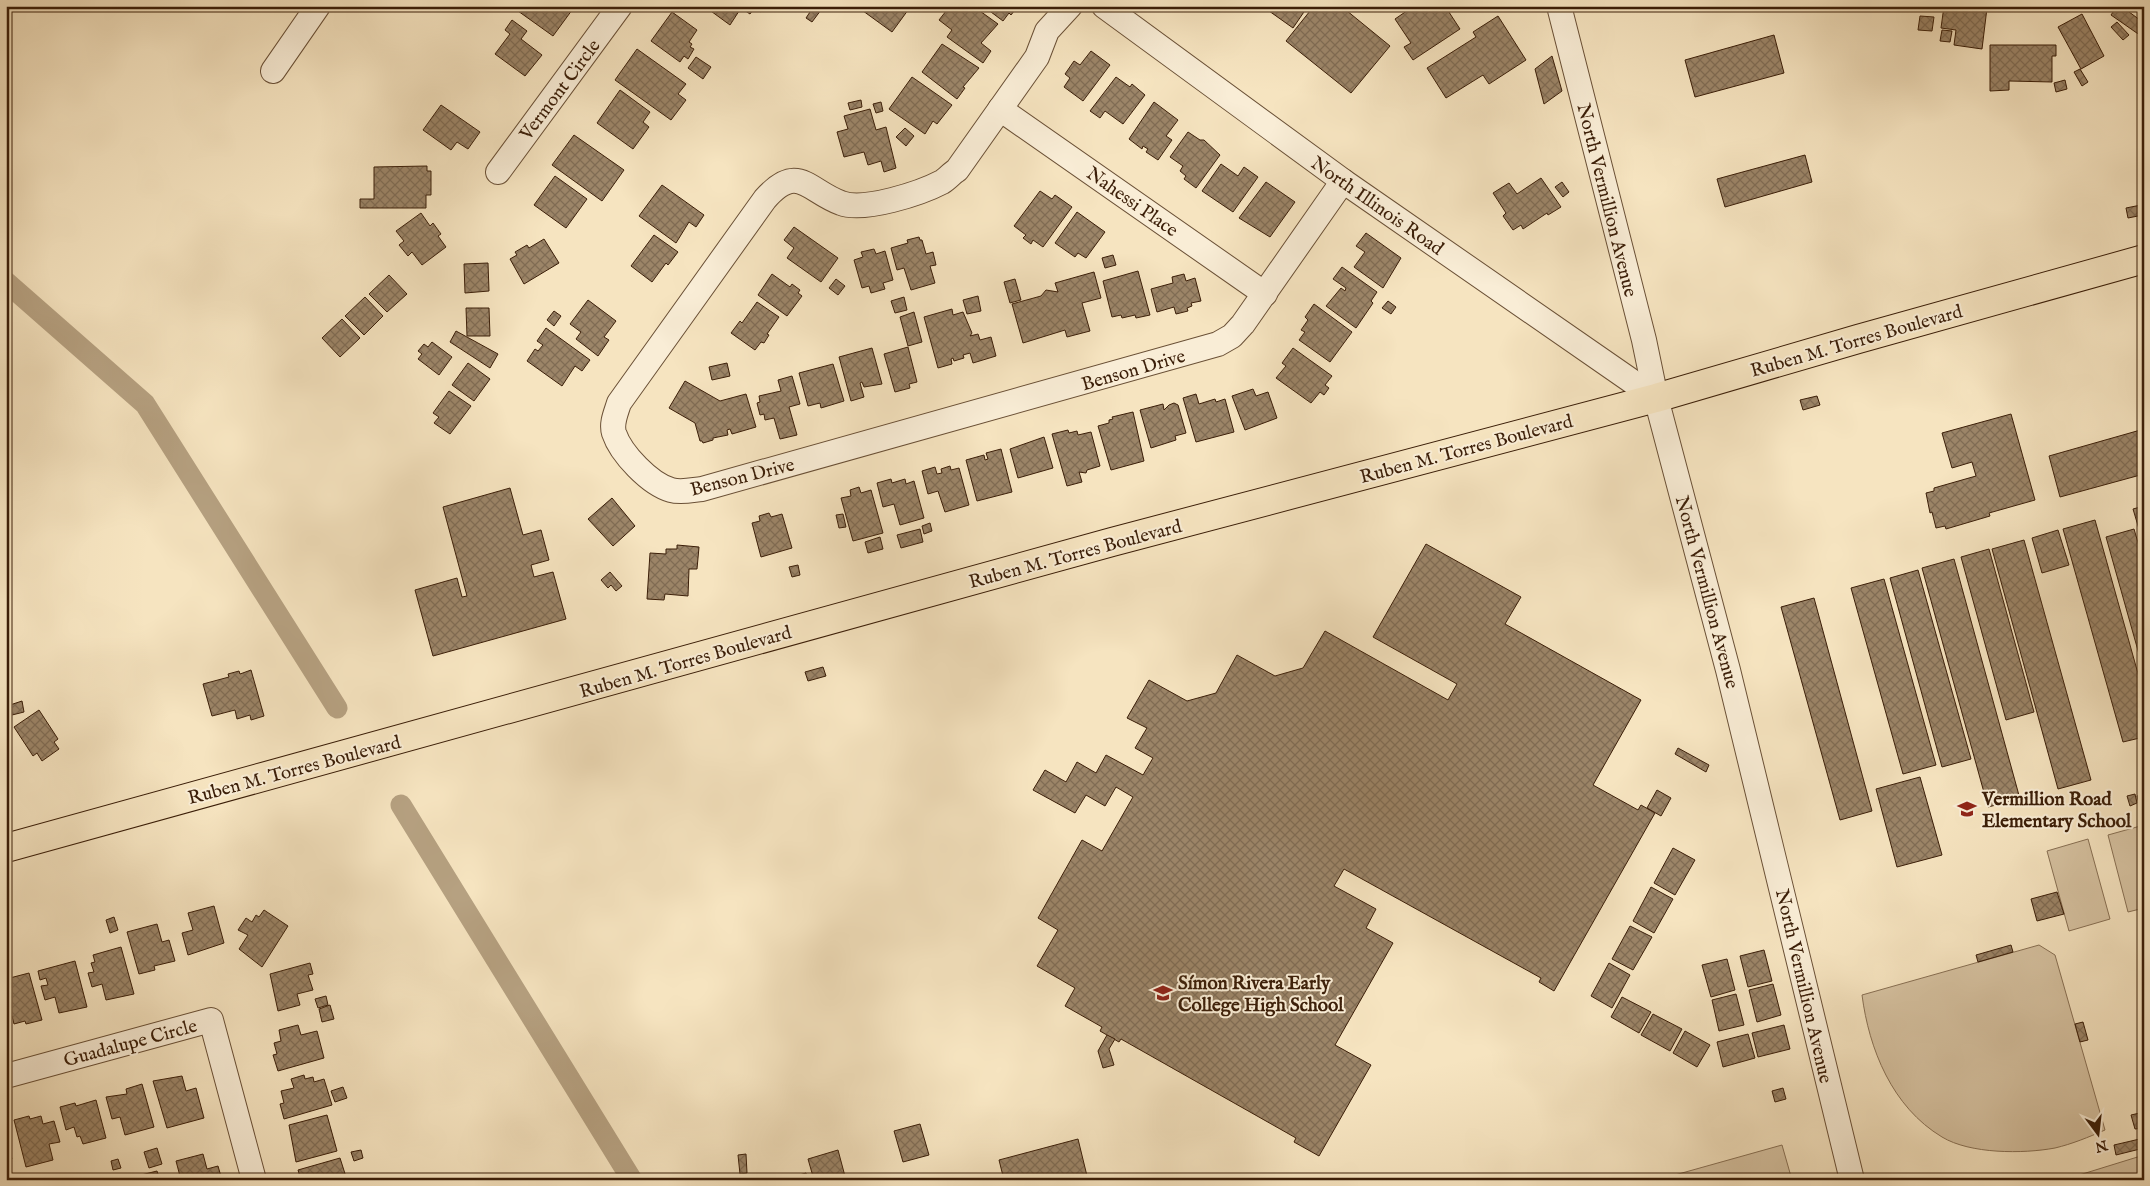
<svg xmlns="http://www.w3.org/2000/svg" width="2150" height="1186" font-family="'IM FELL English',serif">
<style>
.grass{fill:#d6c2a1;stroke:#887054}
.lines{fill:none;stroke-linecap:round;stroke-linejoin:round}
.canal{stroke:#b6a181;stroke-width:21}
.building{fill:url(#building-cross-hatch);stroke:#3b1e08}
.minor-casing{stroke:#6a5036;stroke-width:26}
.major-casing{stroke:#3b1e08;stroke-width:30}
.minor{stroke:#f9edd6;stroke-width:24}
.major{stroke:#f6e4c0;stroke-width:28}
.labels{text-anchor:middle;stroke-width:4;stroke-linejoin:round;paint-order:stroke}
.street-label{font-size:19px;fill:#3b1e08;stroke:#f9edd6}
.poi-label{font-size:19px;font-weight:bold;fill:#3b1e08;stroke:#f9edd6;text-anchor:start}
</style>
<defs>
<pattern id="building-cross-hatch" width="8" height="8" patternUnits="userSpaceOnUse" patternTransform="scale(1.25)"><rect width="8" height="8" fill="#9c8568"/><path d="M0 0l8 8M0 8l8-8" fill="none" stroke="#806c54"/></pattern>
</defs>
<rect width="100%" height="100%" fill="#f6e4c0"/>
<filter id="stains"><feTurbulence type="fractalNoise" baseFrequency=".004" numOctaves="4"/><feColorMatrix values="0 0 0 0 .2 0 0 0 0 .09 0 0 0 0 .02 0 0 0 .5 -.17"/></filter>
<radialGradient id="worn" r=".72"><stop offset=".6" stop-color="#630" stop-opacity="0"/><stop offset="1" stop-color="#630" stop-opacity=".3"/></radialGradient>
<g class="grass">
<polygon points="2144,825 2144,908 2128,912 2108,835"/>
<polygon points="2088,839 2110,919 2069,931 2047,851"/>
<path d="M 2039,945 L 2055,955 L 2105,1130 C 2089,1137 2072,1144 2055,1148 C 2023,1154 1970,1154 1942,1137 C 1892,1107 1869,1049 1862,995 Z"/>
<polygon points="1782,1145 1792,1180 1657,1180"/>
<polygon points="2144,1155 2144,1180 2063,1180"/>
</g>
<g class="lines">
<g class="canal">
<polyline points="6,282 145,404 337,708"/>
<polyline points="401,805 632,1180"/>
</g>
</g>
<g class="building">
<polygon points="511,6 575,6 553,36"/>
<polygon points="704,6 765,6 761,12 755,7 750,14 741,8 730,25"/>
<polygon points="814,6 824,6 812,22 806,18"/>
<polygon points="860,6 911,6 892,32 859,8"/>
<polygon points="950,6 973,6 998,24 981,43 991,51 983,63 947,37 952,30 939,20"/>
<polygon points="983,6 1018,6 1011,15 1009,13 1003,21"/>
<polygon points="1262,6 1308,6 1293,28"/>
<polygon points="1314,6 1341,6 1390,46 1351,93 1286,41"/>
<polygon points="1414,6 1445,6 1460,29 1413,60 1404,47 1411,43 1395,19"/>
<polygon points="1944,6 1987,8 1982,49 1954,45 1956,30 1941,28"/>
<polygon points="2117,6 2121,6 2144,23 2144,38 2111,15"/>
<polygon points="672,12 697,30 689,42 692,44 690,47 694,49 688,59 684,56 680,62 651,41"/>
<polygon points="2082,14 2104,56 2081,69 2058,27"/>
<polygon points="1498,16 1526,60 1489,84 1483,75 1446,98 1427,68 1476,37 1473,32"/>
<polygon points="1920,16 1934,17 1932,31 1918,30"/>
<polygon points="512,20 527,31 521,39 542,55 525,76 495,54 510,34 505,30"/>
<polygon points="2117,22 2129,35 2123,40 2111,27"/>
<polygon points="1942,30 1952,31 1950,42 1940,41"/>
<polygon points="1774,35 1784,73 1695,97 1685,60"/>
<polygon points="942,44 979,68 963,87 965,88 957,99 922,72"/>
<polygon points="1990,45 2056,45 2056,56 2052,56 2052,82 2009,81 2009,90 1990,91"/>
<polygon points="637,49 686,84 678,94 686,100 671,120 615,80"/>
<polygon points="1091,51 1110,65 1083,101 1064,87 1070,78 1065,74 1074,61 1080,65"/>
<polygon points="1552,56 1562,91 1544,104 1535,69"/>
<polygon points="696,57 711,67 703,79 688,68"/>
<polygon points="2080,69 2088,82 2082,86 2074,72"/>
<polygon points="912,77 952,105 937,124 933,121 925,134 889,109"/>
<polygon points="1116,77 1130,87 1132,84 1145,95 1123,124 1105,111 1100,118 1090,111"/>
<polygon points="2065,80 2067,89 2056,92 2054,83"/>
<polygon points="620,90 650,112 643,122 649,127 633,149 597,123"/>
<polygon points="861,100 862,107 850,110 848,103"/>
<polygon points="881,102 883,111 876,113 873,104"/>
<polygon points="1154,102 1178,120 1166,136 1172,140 1158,160 1146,152 1148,149 1143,146 1142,149 1129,139"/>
<polygon points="441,105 480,132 468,149 457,142 451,150 423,130"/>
<polygon points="870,109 876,130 886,127 896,168 884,172 881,161 868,165 864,152 844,157 837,132 848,129 844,116"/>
<polygon points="905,128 914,136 906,146 896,137"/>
<polygon points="1188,132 1200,140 1204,140 1220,155 1196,188 1184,179 1186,176 1180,171 1183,166 1170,157"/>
<polygon points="574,135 624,170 602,201 552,165"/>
<polygon points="1805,155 1812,182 1725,207 1717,179"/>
<polygon points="1221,164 1238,176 1244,167 1258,177 1233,212 1202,191"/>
<polygon points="427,166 427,171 431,171 431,195 426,195 426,208 360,208 360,199 374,199 374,167"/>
<polygon points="555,176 587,199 566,228 534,205"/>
<polygon points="1541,178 1561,207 1548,215 1547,213 1523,229 1521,225 1513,230 1503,216 1506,213 1493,193 1509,183 1517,194"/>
<polygon points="1266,182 1295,202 1270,237 1239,218"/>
<polygon points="1562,182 1569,192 1563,197 1555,187"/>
<polygon points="662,185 704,215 696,227 689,222 676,243 639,216"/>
<polygon points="1040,191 1052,199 1055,195 1072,207 1043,247 1033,240 1031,244 1023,238 1026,235 1014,226"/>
<polygon points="2141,205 2143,215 2128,218 2126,208"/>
<polygon points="1077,212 1105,232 1086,258 1078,253 1075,257 1055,243"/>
<polygon points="421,213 430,226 433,223 441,234 438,236 446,247 422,265 412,252 408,256 399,245 404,241 396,231"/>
<polygon points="794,227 838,258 821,282 787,258 794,248 784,240"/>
<polygon points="1366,233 1401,258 1383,288 1354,267 1365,252 1356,246"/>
<polygon points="654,235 678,252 668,265 666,263 652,282 631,266"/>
<polygon points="919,237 920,240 922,240 926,254 933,252 936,265 930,266 935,283 911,290 904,268 897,270 891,248 908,243 907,240"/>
<polygon points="544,239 559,263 524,284 510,259 517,255 515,252 527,245 529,248"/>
<polygon points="874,249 876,254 885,251 893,280 883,283 885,289 871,293 869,286 862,288 854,260 863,257 861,252"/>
<polygon points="1113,255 1116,265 1105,268 1102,258"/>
<polygon points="488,263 489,291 465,293 464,264"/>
<polygon points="1342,267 1377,292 1371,301 1373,303 1356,328 1326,306 1341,288 1345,291 1346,288 1333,279"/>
<polygon points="1138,271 1150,315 1136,318 1135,315 1122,318 1121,315 1112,317 1103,281"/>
<polygon points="1094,272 1101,298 1082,303 1090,331 1067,337 1065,330 1023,343 1012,304 1041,296 1046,290 1058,292 1055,283"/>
<polygon points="772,274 790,287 792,284 800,290 798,293 802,296 787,316 758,295"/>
<polygon points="1184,274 1186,281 1195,278 1201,301 1191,303 1192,306 1187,308 1188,311 1176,314 1174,307 1157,312 1151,289 1173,283 1172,277"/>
<polygon points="389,275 407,294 387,312 369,294"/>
<polygon points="836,279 845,286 838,295 829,288"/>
<polygon points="1015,279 1021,300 1010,303 1004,282"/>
<polygon points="978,296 981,311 967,314 963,300"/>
<polygon points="365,297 383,316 364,335 345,316"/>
<polygon points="904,297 907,310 895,313 891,301"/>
<polygon points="588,300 616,321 604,337 609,340 598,356 576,339 581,332 570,324"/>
<polygon points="1388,301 1396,307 1391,314 1382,308"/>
<polygon points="757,302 779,317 767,334 769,335 764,343 761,342 755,350 731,333 740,321 742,323"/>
<polygon points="1314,304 1352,332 1330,362 1299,340 1305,332 1301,330 1308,320 1305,317"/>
<polygon points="466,308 489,308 490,336 467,336"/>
<polygon points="952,309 953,315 963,312 972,333 970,336 978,334 980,340 991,337 996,356 973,363 970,353 963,355 964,358 954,361 953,358 951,359 952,364 938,368 924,317"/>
<polygon points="554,311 561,316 554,326 547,320"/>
<polygon points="914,312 922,342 908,346 900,317"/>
<polygon points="342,319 360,338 340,357 322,338"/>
<polygon points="546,328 590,360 582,371 575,366 562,386 527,361 535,349 538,351 543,345 537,341"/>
<polygon points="456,331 498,354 490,368 450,342"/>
<polygon points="432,342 452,357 439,375 418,359 422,354 418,351 424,344 428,347"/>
<polygon points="908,347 917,382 909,384 910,388 895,392 884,354"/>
<polygon points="872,348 882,384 864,387 862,382 860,383 864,397 851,401 839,357"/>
<polygon points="1293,348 1332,376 1325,385 1329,388 1324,395 1320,392 1311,403 1276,378 1286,366 1282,363"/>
<polygon points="468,363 490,379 474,401 452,385"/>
<polygon points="727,363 730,376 712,380 709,367"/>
<polygon points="833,364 844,401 821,408 820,403 808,406 799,373"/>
<polygon points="792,376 800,404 789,407 797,435 780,439 774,418 765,420 764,414 760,415 757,403 760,402 759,396 781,391 778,380"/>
<polygon points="685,381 720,401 746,394 756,427 732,434 730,429 727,430 728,435 713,438 713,440 703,443 702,441 700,441 695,423 669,408"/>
<polygon points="1253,389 1256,396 1268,392 1277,418 1245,430 1232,396"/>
<polygon points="449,391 471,406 450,434 434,423 439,417 433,413"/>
<polygon points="1196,394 1199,404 1215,399 1216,402 1225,399 1234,432 1196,442 1183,398"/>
<polygon points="1817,396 1820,405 1803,410 1800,400"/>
<polygon points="1174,403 1178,405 1186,433 1175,436 1176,440 1151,448 1140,410 1163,404 1164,410 1169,405"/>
<polygon points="1133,412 1144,461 1111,470 1098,426 1109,423 1109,420 1113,419 1112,417"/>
<polygon points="2011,414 2035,500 1989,513 1990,516 1946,529 1945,526 1936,528 1932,512 1930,513 1926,493 1934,491 1934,488 1976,476 1972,462 1952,468 1942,433"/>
<polygon points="2144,429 2144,474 2060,497 2049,456"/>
<polygon points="1068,430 1069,433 1077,431 1078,435 1091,432 1100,466 1087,470 1086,473 1079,472 1082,482 1067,486 1052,434"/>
<polygon points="1044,437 1053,468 1018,478 1010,449"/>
<polygon points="1001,449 1012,492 977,501 966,460 984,455 985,460 988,459 986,453"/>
<polygon points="950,466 951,470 959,468 969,505 945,512 938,491 928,494 922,471 935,467 937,474 942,473 941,469"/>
<polygon points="891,479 892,483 905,479 906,484 914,481 924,518 900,525 894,504 883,507 877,483"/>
<polygon points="859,487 861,493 871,490 883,533 853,541 841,498 851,496 850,490"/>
<polygon points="510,488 523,535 541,530 549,560 531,565 534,577 553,572 566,619 433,656 415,590 457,578 462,597 467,596 443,507"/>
<polygon points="612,498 635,526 613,546 588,519"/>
<polygon points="2144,506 2144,546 2133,509"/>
<polygon points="769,513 771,517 782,514 792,548 761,557 752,523 760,521 759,516"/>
<polygon points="843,514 846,527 839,528 836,515"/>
<polygon points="2095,520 2144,695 2144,737 2123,742 2063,529"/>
<polygon points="930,523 932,531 924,534 922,526"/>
<polygon points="920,529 923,542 901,548 897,535"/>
<polygon points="2134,529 2144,563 2144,672 2106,537"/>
<polygon points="2058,530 2069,565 2042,573 2032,538"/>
<polygon points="880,537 883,549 868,553 865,542"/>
<polygon points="2024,540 2091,780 2058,789 1992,549"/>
<polygon points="1426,544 1521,597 1505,624 1641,700 1593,785 1638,810 1641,805 1655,813 1554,991 1539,982 1541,978 1344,869 1334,886 1376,909 1366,928 1393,943 1335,1045 1371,1065 1319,1156 1294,1142 1296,1138 1121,1039 1119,1042 1100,1031 1102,1027 1065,1006 1075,988 1037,966 1058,930 1038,918 1082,840 1102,851 1133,797 1116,787 1105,806 1086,795 1075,813 1033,790 1045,770 1066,782 1077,762 1096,773 1106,755 1143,775 1153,758 1135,748 1147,728 1127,718 1149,680 1187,701 1216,693 1237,655 1275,676 1303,668 1325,631 1448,700 1457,684 1373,637"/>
<polygon points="677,545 699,547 697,569 689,569 688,596 665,594 664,600 647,599 650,553 666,554 666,549 677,549"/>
<polygon points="1989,549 2034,712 2006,720 1961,557"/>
<polygon points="1954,559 2020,799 1988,807 1922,568"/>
<polygon points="798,565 800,575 792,577 789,567"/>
<polygon points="1918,570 1971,759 1942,767 1890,578"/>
<polygon points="610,572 622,586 616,591 611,585 608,588 601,580"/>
<polygon points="1884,579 1936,765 1903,774 1851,588"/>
<polygon points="1814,598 1872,811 1840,820 1781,607"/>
<polygon points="823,667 826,676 808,681 805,672"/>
<polygon points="251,670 264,716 251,720 250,715 237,719 235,710 212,716 203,684 229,677 228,674 239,671 240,674"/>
<polygon points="22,701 24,712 12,715 10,705"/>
<polygon points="39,710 58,739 54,742 59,749 42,761 37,753 33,756 14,727"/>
<polygon points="1678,748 1709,765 1706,772 1675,754"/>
<polygon points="1920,777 1942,855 1897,867 1876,789"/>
<polygon points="1657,790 1671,798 1661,816 1647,808"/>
<polygon points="2135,794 2137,803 2130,806 2127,796"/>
<polygon points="2144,794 2144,811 2141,812 2137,796"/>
<polygon points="1673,848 1695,860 1675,895 1654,883"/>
<polygon points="1651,887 1673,899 1654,933 1633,921"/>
<polygon points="2057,892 2064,914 2037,921 2031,899"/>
<polygon points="214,906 224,943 188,955 182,933 193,930 188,913"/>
<polygon points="264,910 288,926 262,967 239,949 248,935 238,930 246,918 252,922 256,915 259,917"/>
<polygon points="114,917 118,930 110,933 106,920"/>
<polygon points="157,924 162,942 169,940 175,961 154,966 155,970 139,974 127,932"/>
<polygon points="1630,926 1652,937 1633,970 1612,959"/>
<polygon points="2011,945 2013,952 1978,962 1976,955"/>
<polygon points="121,947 134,994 106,1000 102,984 92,987 88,973 94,972 91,963 95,962 93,955"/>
<polygon points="1764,950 1772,981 1748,987 1740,956"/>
<polygon points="1727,959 1735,990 1711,997 1702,965"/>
<polygon points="75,961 87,1007 59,1013 55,997 45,1000 41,986 48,985 46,978 40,980 38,971"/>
<polygon points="310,963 313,974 308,975 313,990 297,994 300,1005 278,1011 270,974"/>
<polygon points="1609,963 1630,975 1612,1008 1591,996"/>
<polygon points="29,973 42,1020 26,1024 25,1021 14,1024 12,1016 6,1017 6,979"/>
<polygon points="1773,984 1781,1015 1757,1022 1749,990"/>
<polygon points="1736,994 1744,1025 1719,1031 1712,1000"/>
<polygon points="326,996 328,1005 318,1008 315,999"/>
<polygon points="1622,997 1651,1012 1639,1033 1611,1017"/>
<polygon points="330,1005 334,1019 322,1022 319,1009"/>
<polygon points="1653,1014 1682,1029 1670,1051 1641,1035"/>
<polygon points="2083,1022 2088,1040 2080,1042 2075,1024"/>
<polygon points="298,1025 301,1035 317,1031 324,1058 278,1071 273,1055 277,1054 274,1043 281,1041 279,1030"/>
<polygon points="1784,1025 1790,1049 1758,1057 1752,1033"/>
<polygon points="1685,1031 1710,1045 1697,1067 1673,1053"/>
<polygon points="1748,1034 1755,1058 1723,1067 1717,1042"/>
<polygon points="1107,1035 1115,1039 1109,1049 1114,1065 1103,1068 1098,1051"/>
<polygon points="304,1075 305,1079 313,1077 314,1082 324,1079 332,1105 284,1119 280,1104 284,1103 281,1091 294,1088 291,1079"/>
<polygon points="182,1076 186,1091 196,1088 204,1118 167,1128 153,1081"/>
<polygon points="142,1084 154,1127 125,1135 120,1117 112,1119 106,1097 127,1094 126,1089"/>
<polygon points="343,1087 347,1098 335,1102 331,1091"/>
<polygon points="1783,1088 1786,1099 1775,1102 1772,1091"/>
<polygon points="96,1100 106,1138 83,1144 80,1136 77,1137 74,1127 66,1130 60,1107 75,1103 76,1106"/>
<polygon points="2144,1112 2144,1128 2135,1129 2131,1115"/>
<polygon points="327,1115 337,1151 296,1162 289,1125"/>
<polygon points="29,1116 30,1119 41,1116 43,1124 54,1121 60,1142 49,1144 53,1160 26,1167 14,1120"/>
<polygon points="920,1124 929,1155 903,1162 894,1131"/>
<polygon points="6,1137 12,1159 6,1161"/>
<polygon points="2144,1138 2144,1148 2116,1155 2114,1145"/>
<polygon points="1078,1139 1088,1180 1004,1180 999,1160"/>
<polygon points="157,1148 162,1164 149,1168 144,1152"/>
<polygon points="361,1150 363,1158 354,1161 351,1152"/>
<polygon points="838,1150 846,1180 814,1180 808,1159"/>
<polygon points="203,1154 207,1169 218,1166 222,1180 181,1180 176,1161"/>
<polygon points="746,1154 747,1173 740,1174 738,1155"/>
<polygon points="340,1158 347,1180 301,1180 298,1170"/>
<polygon points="118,1159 121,1168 113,1170 111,1161"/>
<polygon points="157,1171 160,1180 129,1180 129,1178"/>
<polygon points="806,1173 808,1180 782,1180"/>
</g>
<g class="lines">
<g class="minor-casing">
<g id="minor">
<path d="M 1070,6 L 1047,31 L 1037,57 L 957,170 C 952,173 947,179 942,182 C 921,193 864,212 841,203 C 808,191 798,162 765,199 L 619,403 C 616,413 611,423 614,433 C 621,454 650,484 671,490 C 681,493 692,490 702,489 L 1218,344 L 1232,336 L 1243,324 L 1343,181"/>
<polyline points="1104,6 1343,181 1656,398"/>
<polyline points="1559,6 1644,340 1656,398 1728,670 1852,1180"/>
<polyline points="273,71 318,6"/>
<polyline points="1000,109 1265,294"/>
<polyline points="498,172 620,6"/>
<polyline points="6,1076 211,1020 254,1180"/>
</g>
</g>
<g class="major-casing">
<polyline id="major" points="6,848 1112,542 1656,398 1858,339 2144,259"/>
</g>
<use href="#minor" class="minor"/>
<use href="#major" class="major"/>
</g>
<defs>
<g id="school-bare" transform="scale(1.5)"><path d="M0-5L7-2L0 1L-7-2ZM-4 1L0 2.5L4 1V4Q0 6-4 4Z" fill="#8f2418" stroke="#f9edd6" stroke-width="2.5" paint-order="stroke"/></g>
</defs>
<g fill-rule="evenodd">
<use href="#school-bare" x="1967" y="809"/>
<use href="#school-bare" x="1163" y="993"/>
</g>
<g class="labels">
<g class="street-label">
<text transform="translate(559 89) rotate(-53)" y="7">Vermont Circle</text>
<text transform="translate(1608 200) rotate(76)" y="7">North Vermillion Avenue</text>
<text transform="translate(1133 201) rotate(35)" y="7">Nahessi Place</text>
<text transform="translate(1378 205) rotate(35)" y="7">North Illinois Road</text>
<text transform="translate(1856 340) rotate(-16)" y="7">Ruben M. Torres Boulevard</text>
<text transform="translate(1133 369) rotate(-16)" y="7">Benson Drive</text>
<text transform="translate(1466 448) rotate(-15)" y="7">Ruben M. Torres Boulevard</text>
<text transform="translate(742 476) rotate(-14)" y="7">Benson Drive</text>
<text transform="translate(1075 553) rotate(-15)" y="7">Ruben M. Torres Boulevard</text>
<text transform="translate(1708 592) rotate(75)" y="7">North Vermillion Avenue</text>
<text transform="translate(685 661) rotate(-16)" y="7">Ruben M. Torres Boulevard</text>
<text transform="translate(294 769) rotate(-15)" y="7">Ruben M. Torres Boulevard</text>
<text transform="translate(1805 986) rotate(77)" y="7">North Vermillion Avenue</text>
<text transform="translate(130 1042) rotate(-15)" y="7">Guadalupe Circle</text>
</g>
<g class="poi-label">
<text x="1982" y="805">Vermillion Road<tspan x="1982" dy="22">Elementary School</tspan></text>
<text x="1178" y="989">Símon Rivera Early<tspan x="1178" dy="22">College High School</tspan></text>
</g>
</g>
<rect width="2150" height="1186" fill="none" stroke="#f6e4c0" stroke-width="25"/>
<rect x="8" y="8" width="2135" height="1171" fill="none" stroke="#3b1e08" stroke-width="2.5"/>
<rect x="12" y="12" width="2125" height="1161" fill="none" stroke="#3b1e08"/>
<g transform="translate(2098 1134) rotate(165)" stroke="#f9edd6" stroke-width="4" paint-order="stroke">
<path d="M0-4L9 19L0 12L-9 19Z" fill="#3b1e08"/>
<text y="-8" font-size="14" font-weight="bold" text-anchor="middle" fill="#3b1e08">N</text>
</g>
<rect width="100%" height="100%" filter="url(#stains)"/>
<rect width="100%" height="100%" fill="url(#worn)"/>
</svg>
